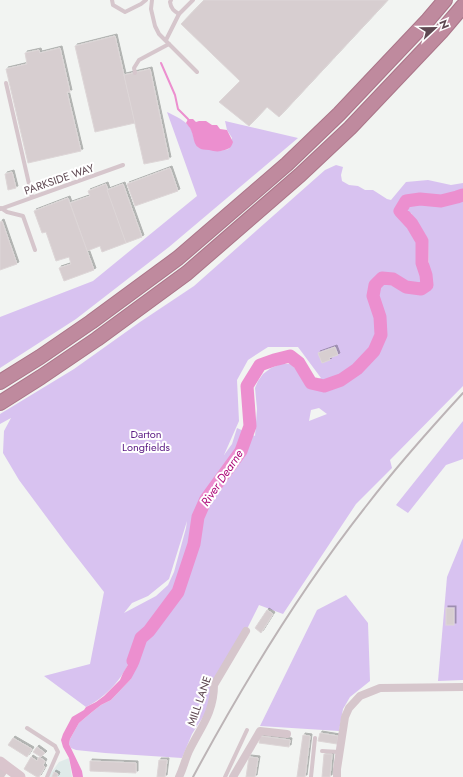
<svg xmlns="http://www.w3.org/2000/svg" width="463" height="777" font-family="Jost,sans-serif">
	<defs>
		<filter id="shadow"><feDropShadow dx="2" dy="-2" stdDeviation="0" flood-color="#0004"/></filter>
	</defs>
	<rect width="100%" height="100%" fill="#f2f4f2"/>
	<!-- commercial -->
	<polygon fill="#dfeae9" points="69,758 72,777 48,777 59,762"/>
	<!-- green -->
	<g fill="#d8c2f0" fill-rule="evenodd">
		<path d="M167 112C175 116 187 121 191 129 194 135 193 140 198 147L218 151 229 149 232 138 227 130 225 121 298 138 169 247 76 319 0 368V317L93 281 197 196Z"/>
		<path d="M336 165 343 167 341 175 342 181 349 185 358 186 365 190H373L387 199 391 200 406 182 428 180 451 185 463 183V386L390 460 392 468 356 504 283 614 259 605 246 631 214 685 208 709 192 734 182 758 105 753 76 750 71 748 69 744 70 739 79 723 92 712 101 705 111 700 131 679 137 644C128 671 112 694 86 707L44 676 90 664 104 592 65 542 19 480 3 453 4 431 11 418 0 424V414L74 369 140 322 194 286 325 170ZM411 213 428 239 429 274 424 279V272L417 255 418 246 411 227 398 215ZM268 347H298L321 378 304 383 298 371 291 364H281L271 368 263 374 258 381 255 388 257 409 255 436 237 428 232 444 224 455 239 421 237 380 248 360ZM319 408 327 414 309 421 311 410ZM187 521 186 528 174 572 168 585 156 596 124 613 132 603 148 596 169 579Z"/>
		<polygon points="463,421 463,459 446,465 408,513 396,505"/>
		<polygon points="463,538 463,680 438,681 447,577"/>
		<polygon points="346,595 368,623 370,681 350,697 343,709 339,731 260,726 317,610"/>
	</g>
	<!-- water -->
	<g fill="#ec8fcf">
		<path d="M188 119H193L196 122 199 121H206L212 125H217L220 129 227 130 233 142C231 149 228 149 221 151 217 152 213 151 209 150 191 150 196 139 190 128 190 128 186 123 186 123Z"/>
		<polygon points="137,644 143,644 138,666 131,679 111,700 101,705 92,712 79,723 70,739 69,744 82,771 83,777 73,777 69,758 63,747 61,740 63,734 72,717 84,710 86,707 96,702 104,696 120,680 123,673 134,655"/>
	</g>
	<g fill="none" stroke-linecap="round" stroke-linejoin="round">
		<!-- stream -->
		<polyline stroke="#ec8fcf" stroke-width="2" points="161,63 175,95 178,109 188,119"/>
		<!-- river -->
		<polyline stroke="#ec8fcf" stroke-width="13" points="133,661 141,638 149,631 178,592 194,544 198,517 206,499 241,451 250,426 247,386 260,365 274,360 290,356 299,363 311,383 324,386 341,380 357,369 374,351 381,335 380,317 373,296 375,285 382,278 393,279 406,287 421,289 427,285 426,275 422,263 422,241 412,224 400,211 406,201 420,199 441,201 457,197 463,195"/>
	</g>
	<!-- building -->
	<g fill="#d7ced0" stroke="#ddd6d7" filter="url(#shadow)">
		<polygon points="204,0 388,0 279,117 267,107 249,126 219,102 240,81 181,24"/>
		<polygon points="115,36 135,123 95,132 75,46"/>
		<polygon points="60,48 70,92 67,92 81,151 28,163 6,69 27,64 25,53 39,50 40,53"/>
		<polygon points="150,69 169,159 144,164 124,75"/>
		<polygon points="170,168 178,191 135,206 127,184"/>
		<polygon points="12,172 16,188 8,190 5,174"/>
		<polygon points="106,184 126,243 102,252 100,246 87,251 70,203 90,196 88,191"/>
		<polygon points="123,184 142,237 126,243 107,190"/>
		<polygon points="68,198 94,270 64,281 59,268 71,264 69,257 56,261 46,232 42,233 34,211"/>
		<polygon points="2,221 17,264 0,270 0,222"/>
		<polygon points="335,347 338,355 329,358 330,360 322,363 318,353"/>
		<rect x="446" y="608" width="8" height="17"/>
		<polygon points="267,610 273,614 261,633 255,628"/>
		<polygon points="320,733 338,736 337,744 318,741"/>
		<polygon points="303,735 310,736 305,777 297,777"/>
		<polygon points="260,736 290,740 289,747 259,743"/>
		<polygon points="13,738 32,749 27,757 8,745"/>
		<polygon points="37,747 45,753 41,757 33,752"/>
		<polygon points="324,754 332,754 330,777 322,777"/>
		<polygon points="31,757 37,761 39,757 45,761 43,765 45,767 39,777 37,777 24,769"/>
		<polygon points="249,757 258,758 255,777 246,777"/>
		<polygon points="159,760 167,760 165,777 157,777"/>
		<polygon points="90,761 136,763 136,773 90,771"/>
		<polygon points="54,772 58,774 57,777 52,777"/>
	</g>
	<g fill="none" stroke-linecap="round" stroke-linejoin="round">
		<!-- motorway casing -->
		<g stroke="#ab7589" stroke-width="16">
			<g id="motorway">
				<polyline points="0,382 40,357 91,322 178,258 287,164 339,114 428,20 445,0"/>
				<polyline points="0,403 41,377 97,339 187,273 300,175 350,128 441,32 463,6"/>
			</g>
		</g>
		<!-- service -->
		<g stroke="#d6c6cc" stroke-width="4">
			<polyline points="112,0 113,5 125,12 141,4 146,0"/>
			<polyline points="152,0 151,9 155,26 159,34 197,72"/>
			<path d="M171 0 170 2C171 9 174 11 179 14"/>
			<polyline points="166,40 179,14 193,0"/>
			<polyline points="135,73 134,68 139,60 169,44"/>
			<polyline points="6,83 32,197"/>
			<polyline points="1,208 7,212 23,216 35,250"/>
			<polyline points="0,209 123,165"/>
			<polyline points="27,728 55,746 58,752 47,777"/>
			<polyline points="322,751 339,752"/>
			<polyline points="225,777 247,730"/>
			<polyline points="311,777 315,738"/>
		</g>
		<!-- minor -->
		<g stroke="#d6c6cc" stroke-width="8">
			<polyline points="0,776 6,767"/>
			<path d="M179 777C183 769 185 760 189 751 200 728 214 713 214 685L246 631"/>
			<polyline points="233,777 260,731 287,734"/>
			<polyline points="337,777 337,769 345,717 349,708 360,696 380,688 463,687"/>
		</g>
		<!-- secondary -->
		<polyline stroke="#dac5cd" stroke-width="11" points="0,762 20,777"/>
		<!-- motorway -->
		<use href="#motorway" stroke="#bf8a9e" stroke-width="14"/>
		<!-- rail -->
		<path stroke="#bcb4b6" stroke-width="2" d="M193 777C244 682 300 590 367 505 397 466 430 429 463 393"/>
	</g>
	<g text-anchor="middle" stroke-width="4" stroke-linejoin="round" paint-order="stroke">
		<!-- street labels -->
		<g font-size="11" fill="#5f4952" stroke="#fff">
			<text transform="translate(59 179) rotate(-19)" y="4">PARKSIDE WAY</text>
			<text transform="translate(199 701) rotate(-71)" y="4">MILL LANE</text>
		</g>
		<!-- park labels -->
		<g font-size="11" fill="#591882" stroke="#fff">
			<text x="146" y="438">Darton<tspan x="146" dy="13">Longfields</tspan></text>
		</g>
		<!-- water labels -->
		<g font-size="12" font-style="italic" fill="#ae0d7b" stroke="#fff">
			<text transform="translate(222 478) rotate(-56)" y="4">River Dearne</text>
		</g>
	</g>
	<!-- north arrow -->
	<g transform="translate(435 28) rotate(68)" stroke="#ffffff" stroke-width="3" paint-order="stroke">
	<path d="M0-3L7 15L0 10L-7 15Z" fill="#5f4952"/>
	<text y="-6" font-size="11" font-weight="bold" text-anchor="middle" fill="#5f4952">N</text>
	</g>
</svg>
